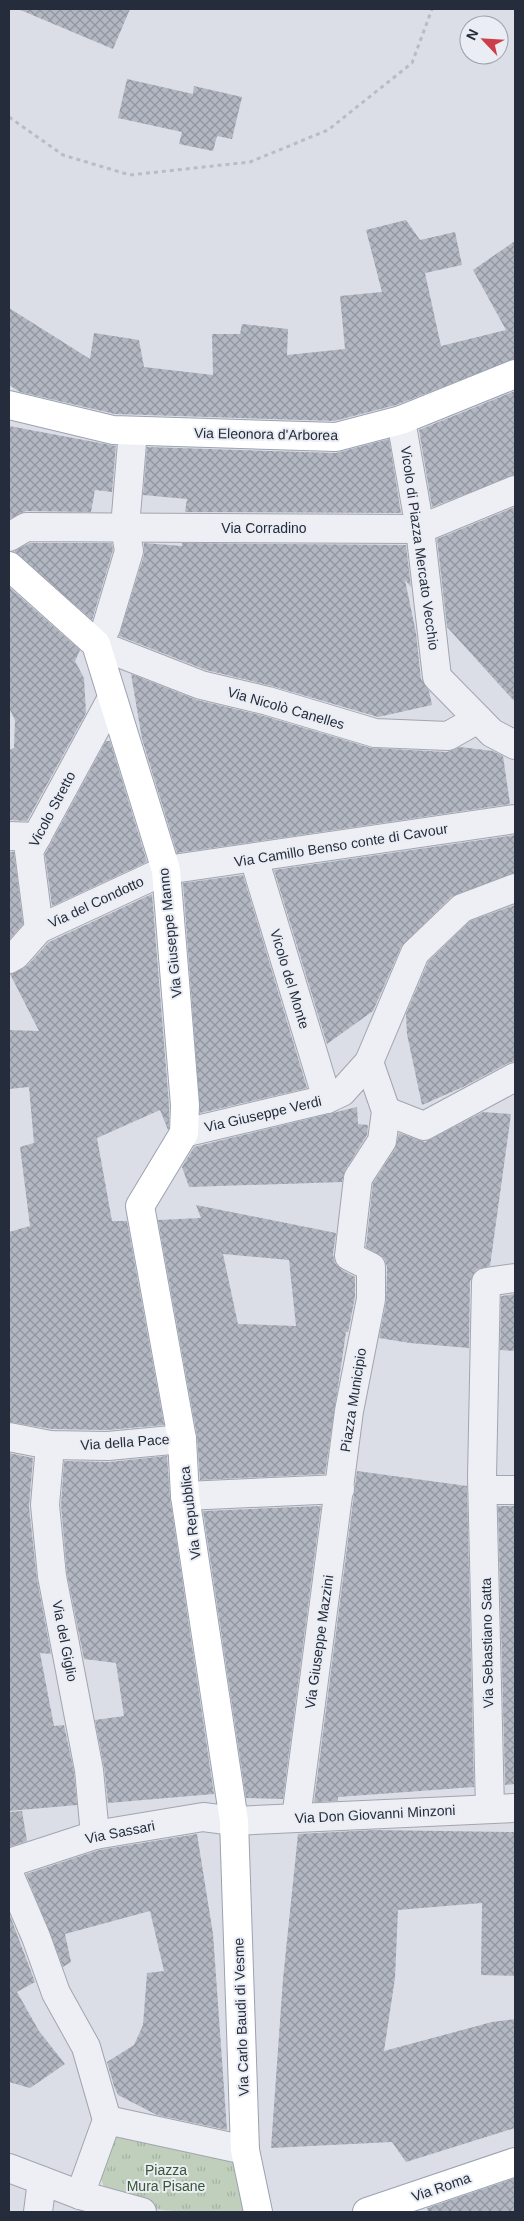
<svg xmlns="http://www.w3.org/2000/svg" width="524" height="2221" font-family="Helvetica,sans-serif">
	<defs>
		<pattern id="grass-tufts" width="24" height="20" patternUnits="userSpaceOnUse" patternTransform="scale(1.25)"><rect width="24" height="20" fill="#c0cfbc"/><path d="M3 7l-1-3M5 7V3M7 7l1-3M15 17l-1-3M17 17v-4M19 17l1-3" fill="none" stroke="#a5b2a2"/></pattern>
		<pattern id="building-cross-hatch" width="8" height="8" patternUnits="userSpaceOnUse" patternTransform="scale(1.25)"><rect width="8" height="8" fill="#b3b7c2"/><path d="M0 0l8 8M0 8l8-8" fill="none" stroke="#91959f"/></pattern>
	</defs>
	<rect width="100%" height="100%" fill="#dbdee6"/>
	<!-- grass -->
	<path fill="url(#grass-tufts)" d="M113 2133 241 2160 246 2210 243 2212C194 2212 153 2215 107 2195L99 2174Z"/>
	<!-- building -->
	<g fill="url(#building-cross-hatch)" fill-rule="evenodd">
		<polygon points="18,9 130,9 113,49"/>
		<polygon points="127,79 193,94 194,86 242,97 232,139 217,136 213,151 179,144 182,132 118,118"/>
		<polygon points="406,220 420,240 455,232 462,265 425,273 441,346 506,330 473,270 515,241 515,359 396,405 334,421 115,414 20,392 9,385 9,308 90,359 94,333 139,340 144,367 213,375 212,334 240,334 242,324 288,329 287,355 345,349 340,296 382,292 366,230"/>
		<polygon points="515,391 515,475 432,507 419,430"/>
		<polygon points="9,426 116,446 112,492 95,490 91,512 26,511 9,519"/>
		<polygon points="389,439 401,513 185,512 187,499 143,495 147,447 336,453"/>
		<polygon points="515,507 515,702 447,627 437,539"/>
		<polygon points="30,543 112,543 113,550 92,620 14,551"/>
		<polygon points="144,543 182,546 182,543 406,545 411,587 405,580 416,633 421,679 429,691 432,705 378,717 272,686 206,670 119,636 144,555"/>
		<polygon points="9,587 80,650 75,661 84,678 86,713 27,821 9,820 9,750 14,748 15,720 9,708"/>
		<polygon points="131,674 197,700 264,716 371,748 447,752 460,747 493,751 503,756 510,804 177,853 142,739"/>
		<polygon points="106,741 110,741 147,862 52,906 45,854"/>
		<polygon points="515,835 515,873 451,897 401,947 373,1011 327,1044 274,870"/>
		<polygon points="9,852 14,852 23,924 9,940"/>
		<polygon points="243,875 307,1088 200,1113 183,883"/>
		<polygon points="152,894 169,1105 169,1128 168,1130 160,1110 97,1138 112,1221 127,1221 164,1425 107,1430 52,1429 9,1422 9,1232 30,1226 20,1147 34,1143 29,1087 9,1089 9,1030 39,1031 10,974 27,966 49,942"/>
		<polygon points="515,905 515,1061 508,1063 463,1087 422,1105 407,1034 406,1014 428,962 470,921"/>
		<polygon points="357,1107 358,1124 368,1125 367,1135 345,1170 342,1182 189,1187 182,1167 194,1147"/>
		<polygon points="483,1112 511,1114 490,1266 477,1269 470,1281 469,1348 410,1343 379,1338 386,1302 387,1267 384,1258 366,1247 373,1183 395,1149 399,1133 425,1142"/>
		<path d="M196 1205 336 1233 333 1254 335 1263 342 1270 355 1277V1297L348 1332H346L325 1474 200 1480 197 1436 158 1220 201 1218ZM223 1254 289 1260 296 1326 238 1324Z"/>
		<polygon points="515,1294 515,1351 500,1350 501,1296"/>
		<polygon points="9,1453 33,1458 29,1507 37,1579 51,1654 40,1653 54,1726 64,1725 74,1772 77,1805 9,1811"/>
		<polygon points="167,1456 170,1498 214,1794 108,1803 104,1767 95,1720 124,1716 116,1663 84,1659 67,1574 61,1505 64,1461 109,1462"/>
		<polygon points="357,1471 467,1486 474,1787 338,1797 338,1801 314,1802"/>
		<polygon points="321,1506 283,1799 246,1798 203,1511"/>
		<polygon points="498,1506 515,1506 515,1784 505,1785"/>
		<polygon points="22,1811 27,1841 9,1847 9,1812"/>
		<polygon points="374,1830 515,1832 515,1976 481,1975 482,1903 398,1910 395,1978 384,2051 492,2022 515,2019 515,2128 406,2162 392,2142 271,2148 283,1979 298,1834"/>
		<polygon points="197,1834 213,1934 227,2130 157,2115 118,2095 114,2086 107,2062 134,2045 143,2025 147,1973 164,1971 150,1911 65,1934 71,1962 63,1967 26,1874 99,1850"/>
		<polygon points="9,1913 35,1982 17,1992 39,2031 65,2064 30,2088 9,2082"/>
		<polygon points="515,2178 515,2212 428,2212 427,2208"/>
	</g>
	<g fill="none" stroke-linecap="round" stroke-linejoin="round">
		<!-- minor casing -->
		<g stroke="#a1a5af" stroke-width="30">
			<g id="minor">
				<polyline points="401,420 420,529 437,677 492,733 515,745"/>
				<polyline points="133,431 125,527 129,551 106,628 96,644 201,685 268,701 375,733 448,736 478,719"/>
				<polyline points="9,537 26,527 420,529 515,490"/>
				<polyline points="9,836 37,837"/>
				<polyline points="254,858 327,1099"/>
				<polyline points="39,929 29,851 112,698"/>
				<polyline points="9,959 16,955 39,929 166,870 515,819"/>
				<polyline points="386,1111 424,1126 515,1077"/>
				<polyline points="184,1133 327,1099 342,1092 369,1062 415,953 462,908 515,888"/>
				<polyline points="9,1437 50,1445 108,1446 182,1439"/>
				<polyline points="50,1445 45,1505 52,1576 89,1770 95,1835"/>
				<polyline points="484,1490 515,1490"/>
				<polyline points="185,1496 340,1489"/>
				<polyline points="490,1809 482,1477 486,1282 515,1278"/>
				<polyline points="296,1818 349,1411 371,1299 371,1267 349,1256 358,1178 382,1141 386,1111 369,1062"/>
				<polyline points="9,1863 95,1835 203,1817 234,1821 515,1808"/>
				<polyline points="9,1874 36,1937 56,1993 86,2047 107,2120"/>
				<polyline points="107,2120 245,2150"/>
				<polyline points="9,2168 80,2195 142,2212"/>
				<polyline points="80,2195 107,2120"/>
				<polyline points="38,2212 42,2181"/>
			</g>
		</g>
		<!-- major casing -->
		<g stroke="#9ba2b1" stroke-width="30">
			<g id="major">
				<polyline points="9,405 113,430 336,437 401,420 515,374"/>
				<polyline points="9,566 96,644 166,870 185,1105 184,1133 140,1206 182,1439 185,1496 234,1821 245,2150 258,2212"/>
				<polyline points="367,2212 515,2162"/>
			</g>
		</g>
		<!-- path -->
		<polyline stroke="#babcc4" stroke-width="3" stroke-dasharray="4 4" stroke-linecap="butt" points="9,117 63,155 130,175 250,162 328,130 412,63 432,9"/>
		<!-- minor -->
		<use href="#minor" stroke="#eeeff4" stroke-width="28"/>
		<!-- major -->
		<use href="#major" stroke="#fff" stroke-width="28"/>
	</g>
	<g text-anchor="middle" stroke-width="4" stroke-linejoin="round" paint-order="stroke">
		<!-- street labels -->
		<g font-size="14" fill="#252c3b" stroke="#eaedf4">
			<text transform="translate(266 434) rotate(1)" y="5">Via Eleonora d'Arborea</text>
			<text x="264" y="533">Via Corradino</text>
			<text transform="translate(420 548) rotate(82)" y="5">Vicolo di Piazza Mercato Vecchio</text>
			<text transform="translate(286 708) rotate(16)" y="5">Via Nicolò Canelles</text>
			<text transform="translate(52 809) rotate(-62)" y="5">Vicolo Stretto</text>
			<text transform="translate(341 845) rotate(-9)" y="5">Via Camillo Benso conte di Cavour</text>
			<text transform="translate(96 902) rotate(-25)" y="5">Via del Condotto</text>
			<text transform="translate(170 933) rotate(-96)" y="5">Via Giuseppe Manno</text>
			<text transform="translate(290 979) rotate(73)" y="5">Vicolo del Monte</text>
			<text transform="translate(263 1114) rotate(-13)" y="5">Via Giuseppe Verdi</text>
			<text transform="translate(353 1400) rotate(-81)" y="5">Piazza Municipio</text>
			<text transform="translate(125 1442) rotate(-4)" y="5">Via della Pace</text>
			<text transform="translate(190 1513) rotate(-97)" y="5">Via Repubblica</text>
			<text transform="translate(65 1641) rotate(79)" y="5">Via del Giglio</text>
			<text transform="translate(319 1642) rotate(-82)" y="5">Via Giuseppe Mazzini</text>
			<text transform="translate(487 1643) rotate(-91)" y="5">Via Sebastiano Satta</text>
			<text transform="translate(375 1814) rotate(-3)" y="5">Via Don Giovanni Minzoni</text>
			<text transform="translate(120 1832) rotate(-11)" y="5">Via Sassari</text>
			<text transform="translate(241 2017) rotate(-92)" y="5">Via Carlo Baudi di Vesme</text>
			<text transform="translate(441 2187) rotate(-19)" y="5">Via Roma</text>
		</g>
		<!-- park labels -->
		<g font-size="14" fill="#375733" stroke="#eaedf4">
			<text x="166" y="2175">Piazza<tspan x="166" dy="16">Mura Pisane</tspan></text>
		</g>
	</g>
	<!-- border -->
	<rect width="524" height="2221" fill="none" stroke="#252c3b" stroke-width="20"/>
	<!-- north arrow -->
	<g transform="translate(484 40) rotate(295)"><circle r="24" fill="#eaedf4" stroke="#9ba0aa"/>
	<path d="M0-4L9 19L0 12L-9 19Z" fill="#cc3f48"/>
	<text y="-8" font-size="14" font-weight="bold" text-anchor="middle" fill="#252c3b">N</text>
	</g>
</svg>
